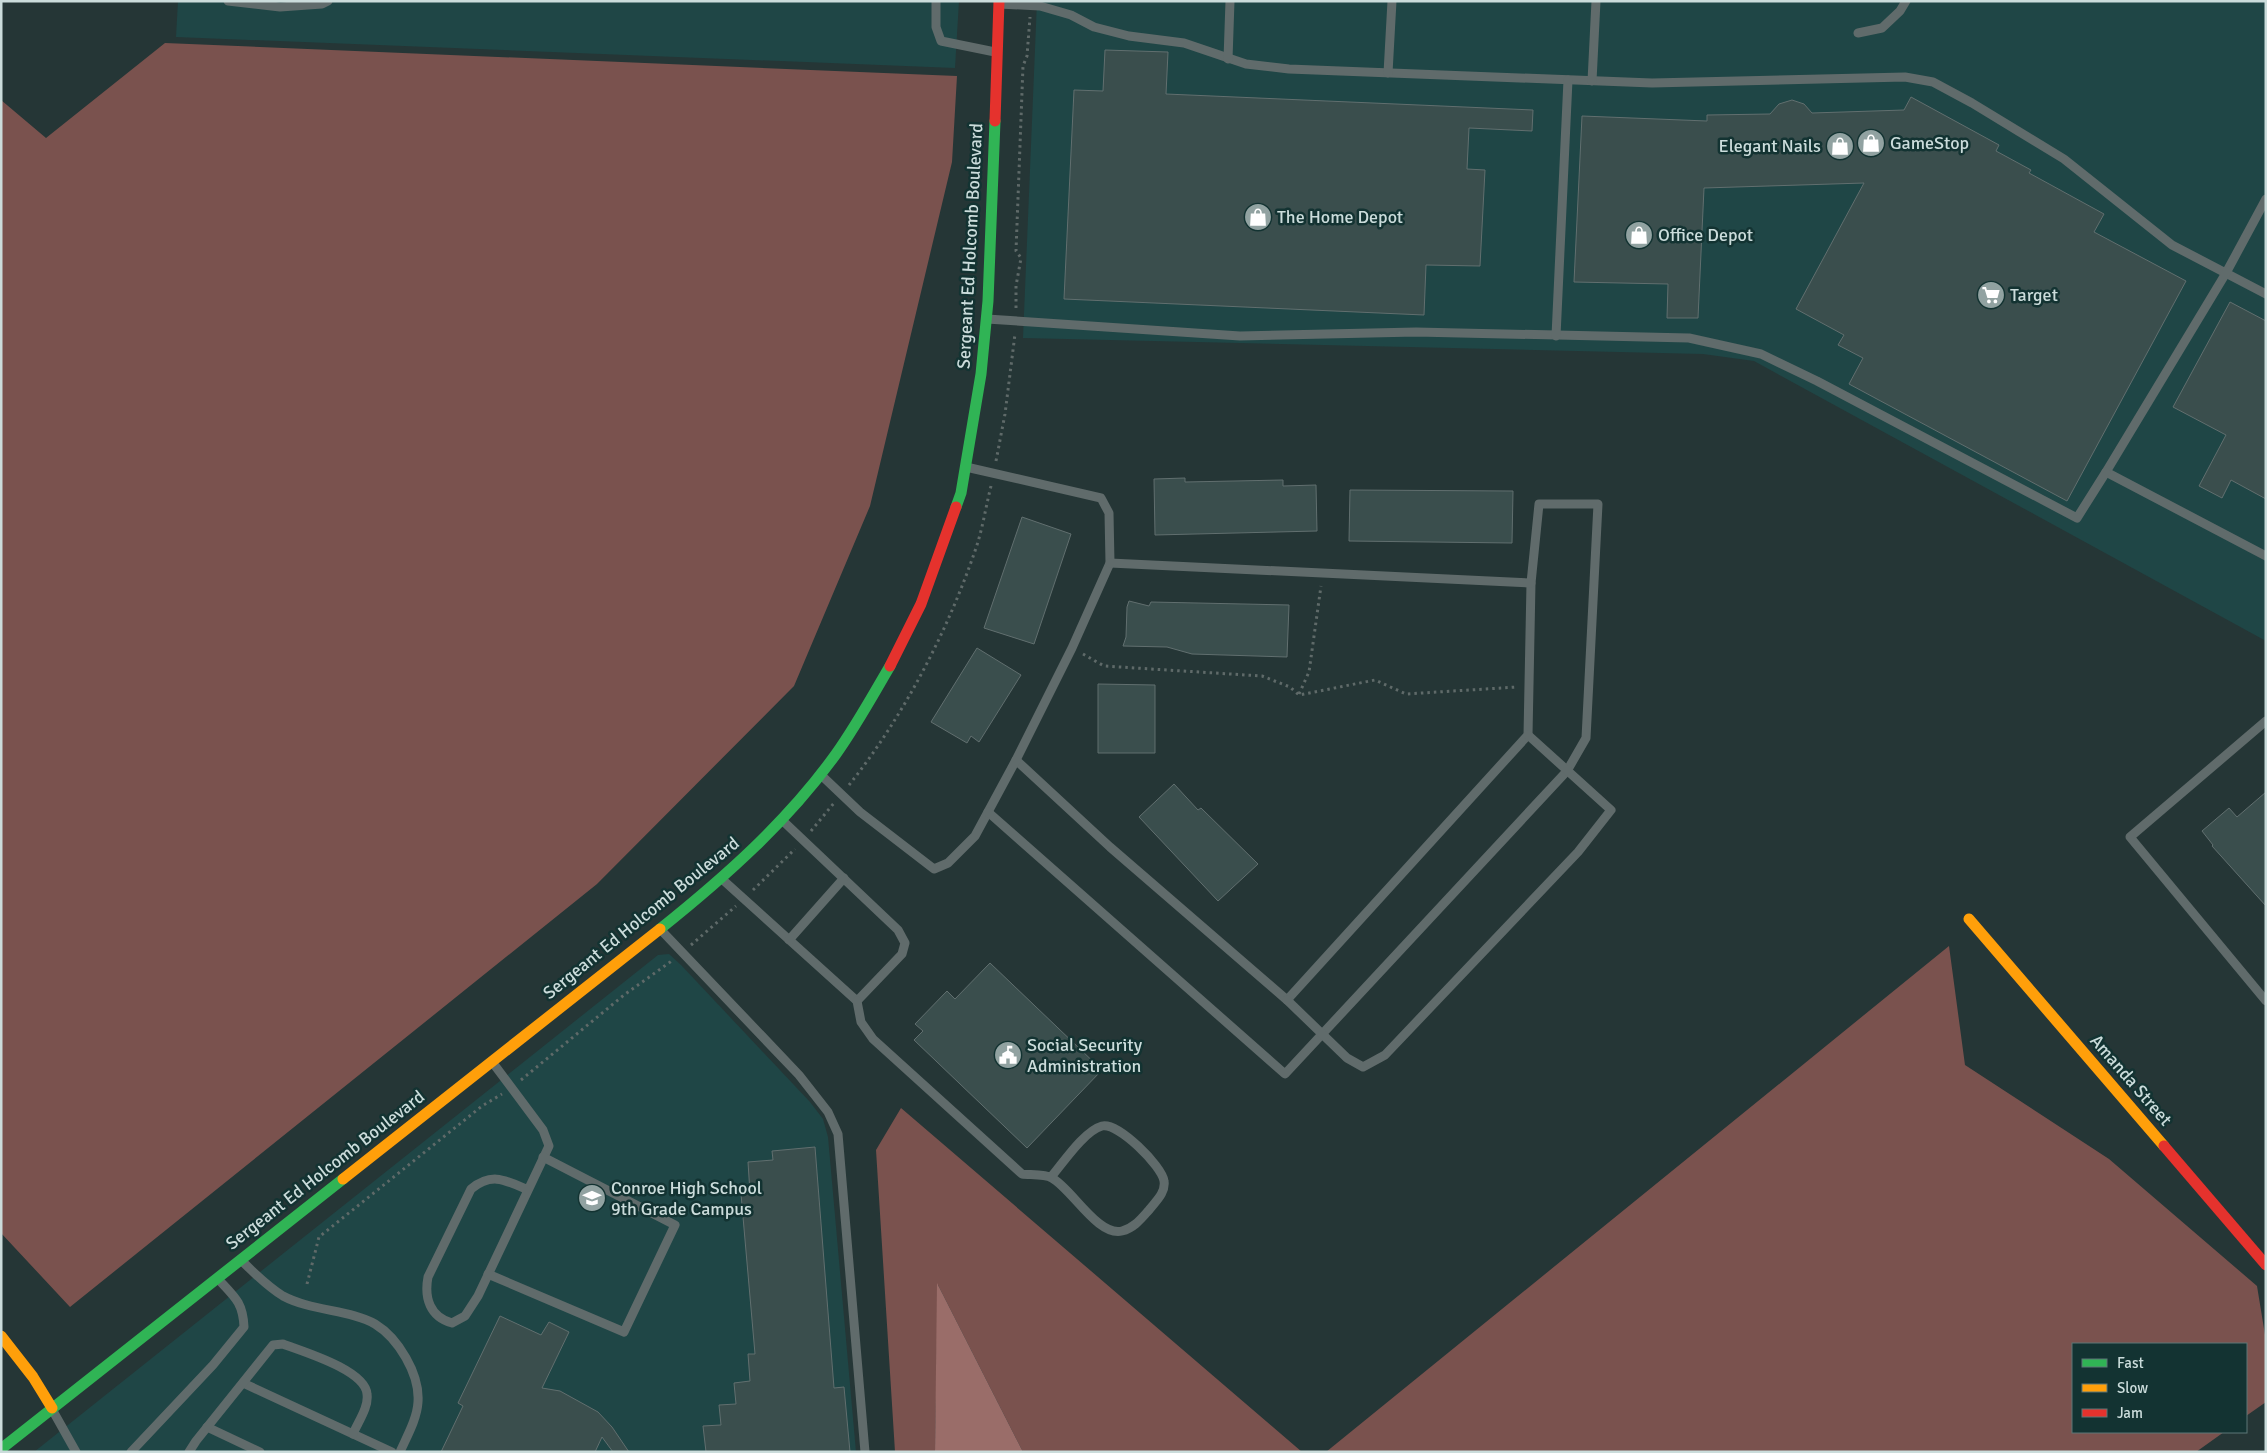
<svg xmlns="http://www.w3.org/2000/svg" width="2267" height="1453" font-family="Signika,sans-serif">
	<rect width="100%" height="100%" fill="#253636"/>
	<!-- built -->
	<g fill="#1f4646">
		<polygon points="178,1 959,1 955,68 176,37"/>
		<polygon points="1037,1 2266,1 2266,641 1754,361 1703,354 1023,338"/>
		<polygon points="669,954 681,965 810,1102 823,1119 828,1137 856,1452 34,1452 658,955"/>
	</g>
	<!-- forest -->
	<g fill="#7a524e">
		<polygon points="165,43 957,76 952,162 870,506 794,686 597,884 70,1307 1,1233 1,100 46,138"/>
		<polygon points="1949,946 1965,1065 2109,1159 2257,1286 2266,1341 2266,1402 2246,1416 2246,1344 2073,1344 2073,1432 2224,1432 2196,1452 1326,1452"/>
		<polygon points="901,1108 1302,1452 1023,1452 938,1285 935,1452 895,1452 876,1150"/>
	</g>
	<!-- water -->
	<polygon fill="#9a6d69" points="937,1283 1023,1452 935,1452"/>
	<!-- building -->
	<g fill="#3a4e4d" stroke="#616f6f">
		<polygon points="1105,50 1168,52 1166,94 1533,110 1532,131 1469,128 1467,169 1485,170 1480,266 1426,265 1424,315 1064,299 1074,90 1103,91"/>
		<polygon points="1911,97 1999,145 1996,151 2031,170 2029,173 2104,214 2094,232 2186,281 2067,501 1849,384 1863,358 1838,345 1844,335 1796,309 1864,183 1704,188 1698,318 1667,318 1668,284 1574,282 1582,116 1707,121 1707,115 1770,114 1779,104 1792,100 1804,104 1812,113 1904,110"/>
		<polygon points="2230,302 2266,321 2266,499 2231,480 2222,498 2199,486 2226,435 2173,407"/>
		<polygon points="1185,478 1185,482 1283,480 1283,486 1316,485 1317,531 1155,535 1154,479"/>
		<polygon points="1350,490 1513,491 1512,543 1349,541"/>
		<polygon points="1022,517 1071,534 1034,644 984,628"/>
		<polygon points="1129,601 1149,606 1151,602 1289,605 1287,657 1192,654 1167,647 1123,646 1126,637 1127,607"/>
		<polygon points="977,648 1021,675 979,742 971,736 967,743 931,722"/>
		<polygon points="1098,684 1155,685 1155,753 1098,753"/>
		<polygon points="1174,784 1198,810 1201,808 1258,864 1218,901 1139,817"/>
		<polygon points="2266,792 2266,906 2212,846 2213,845 2202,831 2229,808 2237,817"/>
		<polygon points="990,963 1102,1070 1027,1148 914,1040 923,1031 915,1024 947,991 955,999"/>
		<polygon points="815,1147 834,1388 844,1387 850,1452 706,1452 703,1426 721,1425 719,1405 736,1404 734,1383 750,1381 748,1354 755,1354 741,1194 750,1193 748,1162 773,1160 772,1151"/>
		<polygon points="500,1316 541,1335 549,1322 569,1332 542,1388 560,1391 598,1412 612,1427 629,1452 613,1452 602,1437 595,1452 441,1452 463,1406 458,1403"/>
	</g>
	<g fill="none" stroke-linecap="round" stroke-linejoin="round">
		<!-- path -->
		<g stroke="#5f6a69" stroke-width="3" stroke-dasharray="2.5 4" stroke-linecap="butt">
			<polyline points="1016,308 1016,286 1021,258 1016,251 1023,66 1027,56 1030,17"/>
			<polyline points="996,461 1005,414 1015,334"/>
			<polyline points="1083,654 1104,666 1262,676 1290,687 1299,695 1375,680 1406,694 1517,687"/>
			<polyline points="1299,694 1309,672 1321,586"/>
			<path d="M849 785C904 716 949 629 977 545 983 526 986 506 991 486"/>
			<polyline points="811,831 834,803"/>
			<polyline points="753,890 795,849"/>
			<polyline points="691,945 736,906"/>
			<polyline points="521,1080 624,995 673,960"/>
			<polyline points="307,1284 319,1237 482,1106 502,1094"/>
		</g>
		<!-- lane -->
		<g stroke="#606b6b" stroke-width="9">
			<polyline points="228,1 280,7 322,4 328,1"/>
			<polyline points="936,1 936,27 941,41 995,52"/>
			<polyline points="999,4 1040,6 1071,15 1094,27 1129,36 1184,43 1246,64 1289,69 1652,83 1905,77 1933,82 1972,103 2064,159 2172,245 2266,294"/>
			<polyline points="1858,33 1882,28 1900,11 1906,1"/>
			<polyline points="1228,59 1230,1"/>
			<polyline points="1388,73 1392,1"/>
			<polyline points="1592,81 1596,1"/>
			<polyline points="2266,199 2226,273 2106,472 2266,556"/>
			<polyline points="987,319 1240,336 1416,332 1689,338 1761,354 1817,381 2077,518 2106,472"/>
			<polyline points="1556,336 1568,80"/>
			<polyline points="2266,721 2130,837 2266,1001"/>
			<polyline points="1016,760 1110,847 1287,1000 1528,735 1531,583"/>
			<polyline points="820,774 860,812 934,869 948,863 975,836 1016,760 1072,648 1110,563 1109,513 1101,498 966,467"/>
			<polyline points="988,812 1285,1074 1567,771 1586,738 1598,504 1539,504 1531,583 1110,563"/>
			<polyline points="723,880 857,1001 902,954 905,943 898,930 783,821"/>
			<polyline points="660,929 799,1075 828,1112 838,1134 865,1452"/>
			<polyline points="789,940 844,878"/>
			<polyline points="1287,1000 1347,1058 1363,1067 1385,1055 1578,852 1611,810 1528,735"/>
			<path d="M857 1001 861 1022 873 1039 1022 1174C1030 1175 1045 1174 1052 1178 1072 1189 1098 1237 1122 1231 1134 1228 1141 1219 1149 1210 1155 1202 1166 1193 1164 1181 1162 1166 1118 1122 1102 1126 1084 1131 1063 1163 1051 1177"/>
			<path d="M493 1063 543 1130 549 1146 478 1296 465 1316 452 1323C430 1317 424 1298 428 1277L471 1189C492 1172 505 1180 528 1190"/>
			<path d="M243 1262C255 1274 268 1287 283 1296 311 1311 351 1310 375 1324 398 1338 420 1374 418 1402 417 1419 407 1436 400 1452"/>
			<polyline points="488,1274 624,1332 675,1225 543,1157"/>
			<polyline points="243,1383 392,1452"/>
			<polyline points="53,1411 76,1452"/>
			<polyline points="207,1427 260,1452"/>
			<path d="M131 1452 213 1365 244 1327C243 1303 235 1297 219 1280"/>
			<path d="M189 1452 196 1441 273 1345 283 1344C304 1352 365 1370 367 1394 369 1407 358 1422 353 1434"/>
		</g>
		<!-- fast -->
		<g stroke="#30b455" stroke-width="11">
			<polyline points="956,507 961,493 981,374 988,301 995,121"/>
			<path d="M660 929C725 877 788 821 836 754 856 726 873 695 890 666"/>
			<polyline points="1,1449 343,1179"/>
		</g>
		<!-- slow -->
		<g stroke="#ff9f0a" stroke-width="11">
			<polyline points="1969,919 2164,1146"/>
			<polyline points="343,1179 660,929"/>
			<polyline points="1,1336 33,1377 52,1408"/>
		</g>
		<!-- jam -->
		<g stroke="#e5322d" stroke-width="11">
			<polyline points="995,121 999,1"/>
			<polyline points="890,666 921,604 956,507"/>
			<polyline points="2164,1146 2266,1265"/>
		</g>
	</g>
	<!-- icons -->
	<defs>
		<g id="shop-disc" transform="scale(1.4375)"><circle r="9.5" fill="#91a2a1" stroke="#133332"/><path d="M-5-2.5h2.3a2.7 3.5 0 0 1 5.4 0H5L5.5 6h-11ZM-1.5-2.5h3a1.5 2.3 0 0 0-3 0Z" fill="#fff"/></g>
		<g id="supermarket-disc" transform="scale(1.4375)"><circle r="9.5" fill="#91a2a1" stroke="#133332"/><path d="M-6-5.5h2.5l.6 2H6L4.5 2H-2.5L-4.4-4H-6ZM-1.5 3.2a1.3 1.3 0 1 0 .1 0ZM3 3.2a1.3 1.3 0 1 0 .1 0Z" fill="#fff"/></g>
		<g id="civic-disc" transform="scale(1.4375)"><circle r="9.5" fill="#91a2a1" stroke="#133332"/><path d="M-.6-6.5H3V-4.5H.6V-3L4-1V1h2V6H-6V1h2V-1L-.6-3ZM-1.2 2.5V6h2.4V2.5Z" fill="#fff"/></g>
		<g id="school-disc" transform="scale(1.4375)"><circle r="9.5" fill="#91a2a1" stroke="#133332"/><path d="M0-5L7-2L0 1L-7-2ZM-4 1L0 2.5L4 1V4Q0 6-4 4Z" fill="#fff"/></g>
	</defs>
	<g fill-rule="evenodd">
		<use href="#shop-disc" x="1871" y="143"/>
		<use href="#shop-disc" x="1840" y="146"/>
		<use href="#shop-disc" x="1258" y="217"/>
		<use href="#shop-disc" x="1639" y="235"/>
		<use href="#supermarket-disc" x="1991" y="295"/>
		<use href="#civic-disc" x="1008" y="1055"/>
		<use href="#school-disc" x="592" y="1198"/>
	</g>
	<g text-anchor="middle" stroke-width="5" stroke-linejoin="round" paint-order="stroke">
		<!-- poi labels -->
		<g font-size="18" fill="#cbdcdb" stroke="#133332" text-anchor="start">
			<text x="1890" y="149">GameStop</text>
			<text x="1821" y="152" text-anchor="end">Elegant Nails</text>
			<text x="1277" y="223">The Home Depot</text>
			<text x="1658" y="241">Office Depot</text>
			<text x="2010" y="301">Target</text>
			<text x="1027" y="1051">Social Security<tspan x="1027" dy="21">Administration</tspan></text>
			<text x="611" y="1194">Conroe High School<tspan x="611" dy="21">9th Grade Campus</tspan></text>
		</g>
		<!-- street labels -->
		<g font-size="18" fill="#cbdcdb" stroke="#133332">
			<text transform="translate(970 246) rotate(-87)" y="6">Sergeant Ed Holcomb Boulevard</text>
			<text transform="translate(641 918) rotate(-39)" y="6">Sergeant Ed Holcomb Boulevard</text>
			<text transform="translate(2131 1080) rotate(49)" y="6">Amanda Street</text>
			<text transform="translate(325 1170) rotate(-38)" y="6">Sergeant Ed Holcomb Boulevard</text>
		</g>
	</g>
	<!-- border -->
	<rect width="2267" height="1453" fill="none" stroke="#cbdcdb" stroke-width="5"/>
	<!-- legend -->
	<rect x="2072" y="1343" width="175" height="90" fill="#133332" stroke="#5d7776"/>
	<rect x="2082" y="1359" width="25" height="8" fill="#30b455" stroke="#5d7776"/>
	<text x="2117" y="1368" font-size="15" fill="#cbdcdb">Fast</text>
	<rect x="2082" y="1384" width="25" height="8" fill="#ff9f0a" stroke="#5d7776"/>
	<text x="2117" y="1393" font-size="15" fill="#cbdcdb">Slow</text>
	<rect x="2082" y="1409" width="25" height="8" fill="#e5322d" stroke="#5d7776"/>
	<text x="2117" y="1418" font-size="15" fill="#cbdcdb">Jam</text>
</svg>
